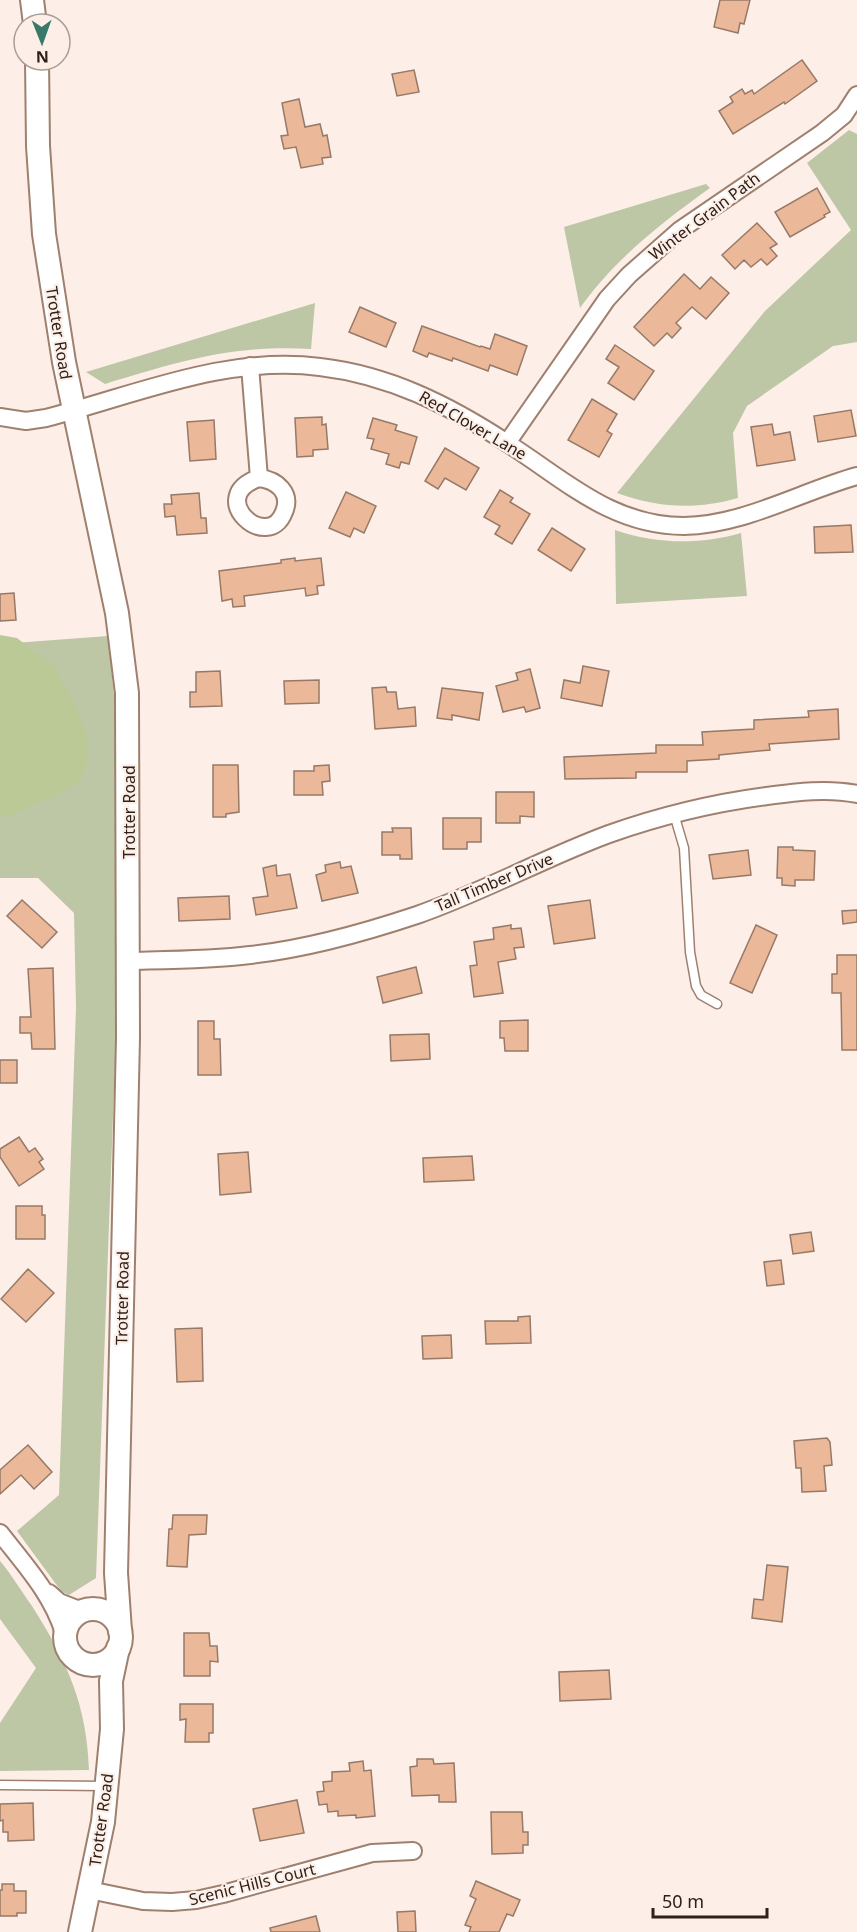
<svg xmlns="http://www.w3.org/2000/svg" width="857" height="1932" font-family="'Noto Sans',sans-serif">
	<rect width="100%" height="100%" fill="#fdefe8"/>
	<!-- green -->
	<g fill="#bdc7a5">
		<path d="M849 130 857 134V342L833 346 747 406 733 433 738 498C696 510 658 508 617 493L765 311 851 230 807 163Z"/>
		<path d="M706 184 710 188C661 223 615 259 580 308L564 227Z"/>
		<path d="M315 303 311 349C235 344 177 362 105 384L86 372Z"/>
		<path d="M615 530C656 544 699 545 741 533L747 596 616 604Z"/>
		<polygon points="108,636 116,715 117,1008 96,1578 69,1595 61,1591 17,1531 59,1495 76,1008 74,913 38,878 0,878 0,644"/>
		<path d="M0 1561C12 1575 21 1591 32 1606 67 1661 87 1705 89 1770L0 1771V1723L36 1668 0 1619Z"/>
	</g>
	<!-- forest -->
	<polygon fill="#bac995" points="0,635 17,638 54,667 78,710 86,733 88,756 81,779 61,793 13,814 0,817"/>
	<!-- building -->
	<g fill="#ebb999" stroke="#977967" stroke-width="1.5">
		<polygon points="720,0 750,0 744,24 740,23 738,33 714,27"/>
		<polygon points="802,60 817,81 785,104 784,102 733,134 719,111 733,102 730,97 742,89 745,94 752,90 754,94"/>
		<polygon points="414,70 419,92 397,96 392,74"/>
		<polygon points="299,99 305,127 320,124 323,136 327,135 331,157 322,158 323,164 301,168 296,147 284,149 281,136 288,135 282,103"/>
		<polygon points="817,188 830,212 824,215 825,217 790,237 775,212"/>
		<polygon points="757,223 777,244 770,248 777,256 767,265 761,259 751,267 744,260 735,269 722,255"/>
		<polygon points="684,274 700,289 711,277 729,293 706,319 692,307 676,323 681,328 672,338 667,333 654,346 634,327"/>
		<polygon points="360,307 396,323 386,347 349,332"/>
		<polygon points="422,326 480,347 481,346 490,349 495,334 527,346 517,375 490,365 488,371 453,358 452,361 429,353 427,357 413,351"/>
		<polygon points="615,345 654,371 634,400 608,383 619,367 606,359"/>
		<polygon points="592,399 617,414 607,431 612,434 599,457 568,440"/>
		<polygon points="851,410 856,436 818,442 814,416"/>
		<polygon points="322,417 322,425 326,424 328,449 313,450 313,456 297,457 295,418"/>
		<polygon points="373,418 397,425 395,430 417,437 409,464 401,462 399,468 386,464 389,454 371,449 374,439 367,438"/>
		<polygon points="214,420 216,459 190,461 187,422"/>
		<polygon points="772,424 774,435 790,432 795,460 757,466 751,427"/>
		<polygon points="445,448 479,468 466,490 445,478 438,489 425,481"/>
		<polygon points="500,490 513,498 510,502 530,514 512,544 495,534 500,526 484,517"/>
		<polygon points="346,492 376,506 364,533 354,528 350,537 329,528"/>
		<polygon points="199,493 201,518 206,518 207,533 177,535 175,516 165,517 164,504 172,504 171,495"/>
		<polygon points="851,525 853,552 815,553 814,527"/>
		<polygon points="552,528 585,549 571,571 538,550"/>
		<polygon points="295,558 295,561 321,558 324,585 317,586 318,594 306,596 305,588 244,596 245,606 233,607 232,599 222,601 219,571 281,563 281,560"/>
		<polygon points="14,593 16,620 0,621 0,594"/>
		<polygon points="583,666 609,671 602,706 561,698 564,680 580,683"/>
		<polygon points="530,669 540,708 526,712 524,707 503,712 496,686 518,680 516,673"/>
		<polygon points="220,671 222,706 190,707 190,692 196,692 196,672"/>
		<polygon points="319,680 319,703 285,704 284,681"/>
		<polygon points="386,687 387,692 396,692 398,709 415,707 416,726 375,729 372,688"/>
		<polygon points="442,688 483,693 479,720 452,715 452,720 437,718"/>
		<polygon points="838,709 839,739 769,744 770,750 719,755 719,759 687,761 687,772 636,772 636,778 565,779 564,757 656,753 656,745 703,745 702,732 754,729 754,720 809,717 808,711"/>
		<polygon points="213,765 238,765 239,812 226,814 226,817 213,817"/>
		<polygon points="329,765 330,781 322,782 323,795 294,795 294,771 314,771 314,766"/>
		<polygon points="496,792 534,792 534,817 520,816 520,823 496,823"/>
		<polygon points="443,818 481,818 481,842 467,842 467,849 443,849"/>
		<polygon points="392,828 411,828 412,859 400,859 400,855 382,855 382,832 393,832"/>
		<polygon points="778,847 793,847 793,850 815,851 814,880 795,880 795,886 782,885 782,878 777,878"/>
		<polygon points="748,850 751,875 713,879 709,855"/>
		<polygon points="340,862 341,868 351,866 358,893 322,901 316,875 326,872 325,865"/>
		<polygon points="276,865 277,876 290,874 297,908 256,915 253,898 268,896 263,868"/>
		<polygon points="229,896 230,919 179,921 178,898"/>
		<polygon points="22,900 57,932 42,948 7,916"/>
		<polygon points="590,900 595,938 554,944 548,906"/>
		<polygon points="857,910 857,922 843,924 842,911"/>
		<polygon points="511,925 511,929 521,928 524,947 514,948 516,959 498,962 503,993 474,997 470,966 477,965 474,942 494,939 493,928"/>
		<polygon points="756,925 777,935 752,993 730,983"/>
		<polygon points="837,955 857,955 857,1050 842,1050 841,993 832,993 832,974 837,974"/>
		<polygon points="416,967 422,993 383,1003 377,977"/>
		<polygon points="53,968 55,1049 32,1049 31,1033 20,1033 20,1017 31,1017 28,969"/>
		<polygon points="528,1020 528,1051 505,1051 504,1038 500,1038 500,1021"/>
		<polygon points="198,1021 214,1021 214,1039 220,1039 221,1075 198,1075"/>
		<polygon points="429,1034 430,1059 391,1061 390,1035"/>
		<rect x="0" y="1060" width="17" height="23"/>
		<polygon points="19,1137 29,1152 35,1148 43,1159 39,1162 44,1169 19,1186 0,1157 0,1149"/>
		<polygon points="248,1152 251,1192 220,1195 218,1154"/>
		<polygon points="472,1156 474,1180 424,1182 423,1158"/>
		<polygon points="16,1206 42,1206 42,1215 45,1215 45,1239 16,1239"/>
		<polygon points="811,1232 814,1251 793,1254 790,1235"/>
		<polygon points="781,1260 784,1284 767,1286 764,1262"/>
		<polygon points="28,1269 54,1293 26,1322 1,1299"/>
		<polygon points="530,1316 531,1343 486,1344 485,1321 518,1321 518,1317"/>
		<polygon points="202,1328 203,1381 177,1382 175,1329"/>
		<polygon points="451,1335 452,1358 423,1359 422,1336"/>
		<polygon points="827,1438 830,1442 832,1465 824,1466 826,1491 802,1492 801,1468 796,1468 794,1441"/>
		<polygon points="28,1445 52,1472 34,1489 21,1475 0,1494 0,1470"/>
		<polygon points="173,1515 207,1515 206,1534 189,1535 187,1567 167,1566 169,1529 172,1529"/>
		<polygon points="767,1565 788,1567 782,1622 752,1618 754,1599 763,1600"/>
		<polygon points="184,1633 209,1633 210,1646 217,1646 218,1662 210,1661 210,1676 184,1676"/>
		<polygon points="609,1670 611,1699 560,1701 559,1672"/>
		<polygon points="180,1704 213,1704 213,1733 209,1733 209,1742 185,1742 186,1719 180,1720"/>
		<polygon points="417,1759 433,1759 434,1764 454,1763 456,1802 439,1802 439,1795 412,1796 410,1767 417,1766"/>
		<polygon points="363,1761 364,1771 371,1770 375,1816 356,1818 356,1815 338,1816 338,1811 328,1812 327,1804 319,1805 317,1792 324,1791 323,1782 332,1781 332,1772 350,1771 349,1763"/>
		<polygon points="297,1800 304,1833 260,1841 253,1809"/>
		<polygon points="33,1803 34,1840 8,1841 8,1832 3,1832 3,1820 0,1821 0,1804"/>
		<polygon points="491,1812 522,1812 523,1832 528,1832 528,1845 523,1845 523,1853 492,1854"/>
		<polygon points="476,1881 520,1900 513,1916 507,1914 499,1932 469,1932 471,1927 465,1925 476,1899 470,1896"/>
		<polygon points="2,1884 14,1884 14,1891 26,1891 26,1913 17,1913 17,1916 0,1916 0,1890 2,1890"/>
		<polygon points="415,1911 416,1932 398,1932 397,1912"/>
		<polygon points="316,1916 320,1932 271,1932 270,1928"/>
	</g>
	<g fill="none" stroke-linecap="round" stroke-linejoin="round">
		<!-- lane casing -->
		<g stroke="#9f806e" stroke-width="11">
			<g id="lane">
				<polyline points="674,814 684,848 690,952 696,986 701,995 717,1004"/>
				<polyline points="0,1785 106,1786"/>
			</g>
		</g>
		<!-- street casing -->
		<g stroke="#9f806e" stroke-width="20">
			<g id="street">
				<path d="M250 366 259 478C277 480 292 493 284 512 268 554 204 497 259 478"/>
				<path d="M0 417 26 421 46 418C136 395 225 355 320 367 389 375 449 405 507 443 564 479 611 526 684 526 744 525 800 492 857 476"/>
				<polyline points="507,443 607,299 629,275 680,230 822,133 844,115 857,95"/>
				<path d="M128 961C169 960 210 960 250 955 307 949 363 933 417 915 483 892 544 858 609 834 660 816 713 803 767 796 797 792 827 788 857 794"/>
				<path d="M0 1533C25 1565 52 1594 64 1633"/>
				<polyline points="49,1593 59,1602 82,1611"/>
				<polyline points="89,1890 143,1901 172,1902 196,1900 223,1894 372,1853 413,1851"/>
			</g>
		</g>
		<!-- secondary casing -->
		<g stroke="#9f806e" stroke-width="26">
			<g id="secondary">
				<polyline points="32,0 35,24"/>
				<polyline points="37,60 38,146 44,234 64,362 117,613 127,693 128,1038 116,1573 120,1631"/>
				<circle cx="93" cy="1637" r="28"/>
				<polyline points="80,1932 103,1822 112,1729 111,1681 118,1648"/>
			</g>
		</g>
		<!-- lane -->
		<use href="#lane" stroke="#fff" stroke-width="8"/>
		<!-- street -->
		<use href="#street" stroke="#fff" stroke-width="16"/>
		<!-- secondary -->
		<use href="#secondary" stroke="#fff" stroke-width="22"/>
	</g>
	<g text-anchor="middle" stroke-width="4.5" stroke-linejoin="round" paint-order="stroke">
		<!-- street labels -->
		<g font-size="16" fill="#2d211a" stroke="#fdefe8">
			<text transform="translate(704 216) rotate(-37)" y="6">Winter Grain Path</text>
			<text transform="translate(59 333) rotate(81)" y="6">Trotter Road</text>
			<text transform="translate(473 425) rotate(30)" y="6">Red Clover Lane</text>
			<text transform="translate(129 812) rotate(-90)" y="6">Trotter Road</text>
			<text transform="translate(494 882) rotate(-23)" y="6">Tall Timber Drive</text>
			<text transform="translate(122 1298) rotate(-89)" y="6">Trotter Road</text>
			<text transform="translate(101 1820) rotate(-82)" y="6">Trotter Road</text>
			<text transform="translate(252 1884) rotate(-14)" y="6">Scenic Hills Court</text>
		</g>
	</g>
	<!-- north arrow -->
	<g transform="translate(42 42) rotate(179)"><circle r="28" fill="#fdefe8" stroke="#aa9d96" stroke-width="1.5"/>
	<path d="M0-4.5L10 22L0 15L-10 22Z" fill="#387969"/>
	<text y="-9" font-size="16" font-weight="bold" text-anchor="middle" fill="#2d211a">N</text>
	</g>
	<!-- scale -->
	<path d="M653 1908v9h114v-9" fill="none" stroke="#2d211a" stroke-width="3"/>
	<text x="662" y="1908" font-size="18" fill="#2d211a" stroke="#fdefe8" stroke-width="4.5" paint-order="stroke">50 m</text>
</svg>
